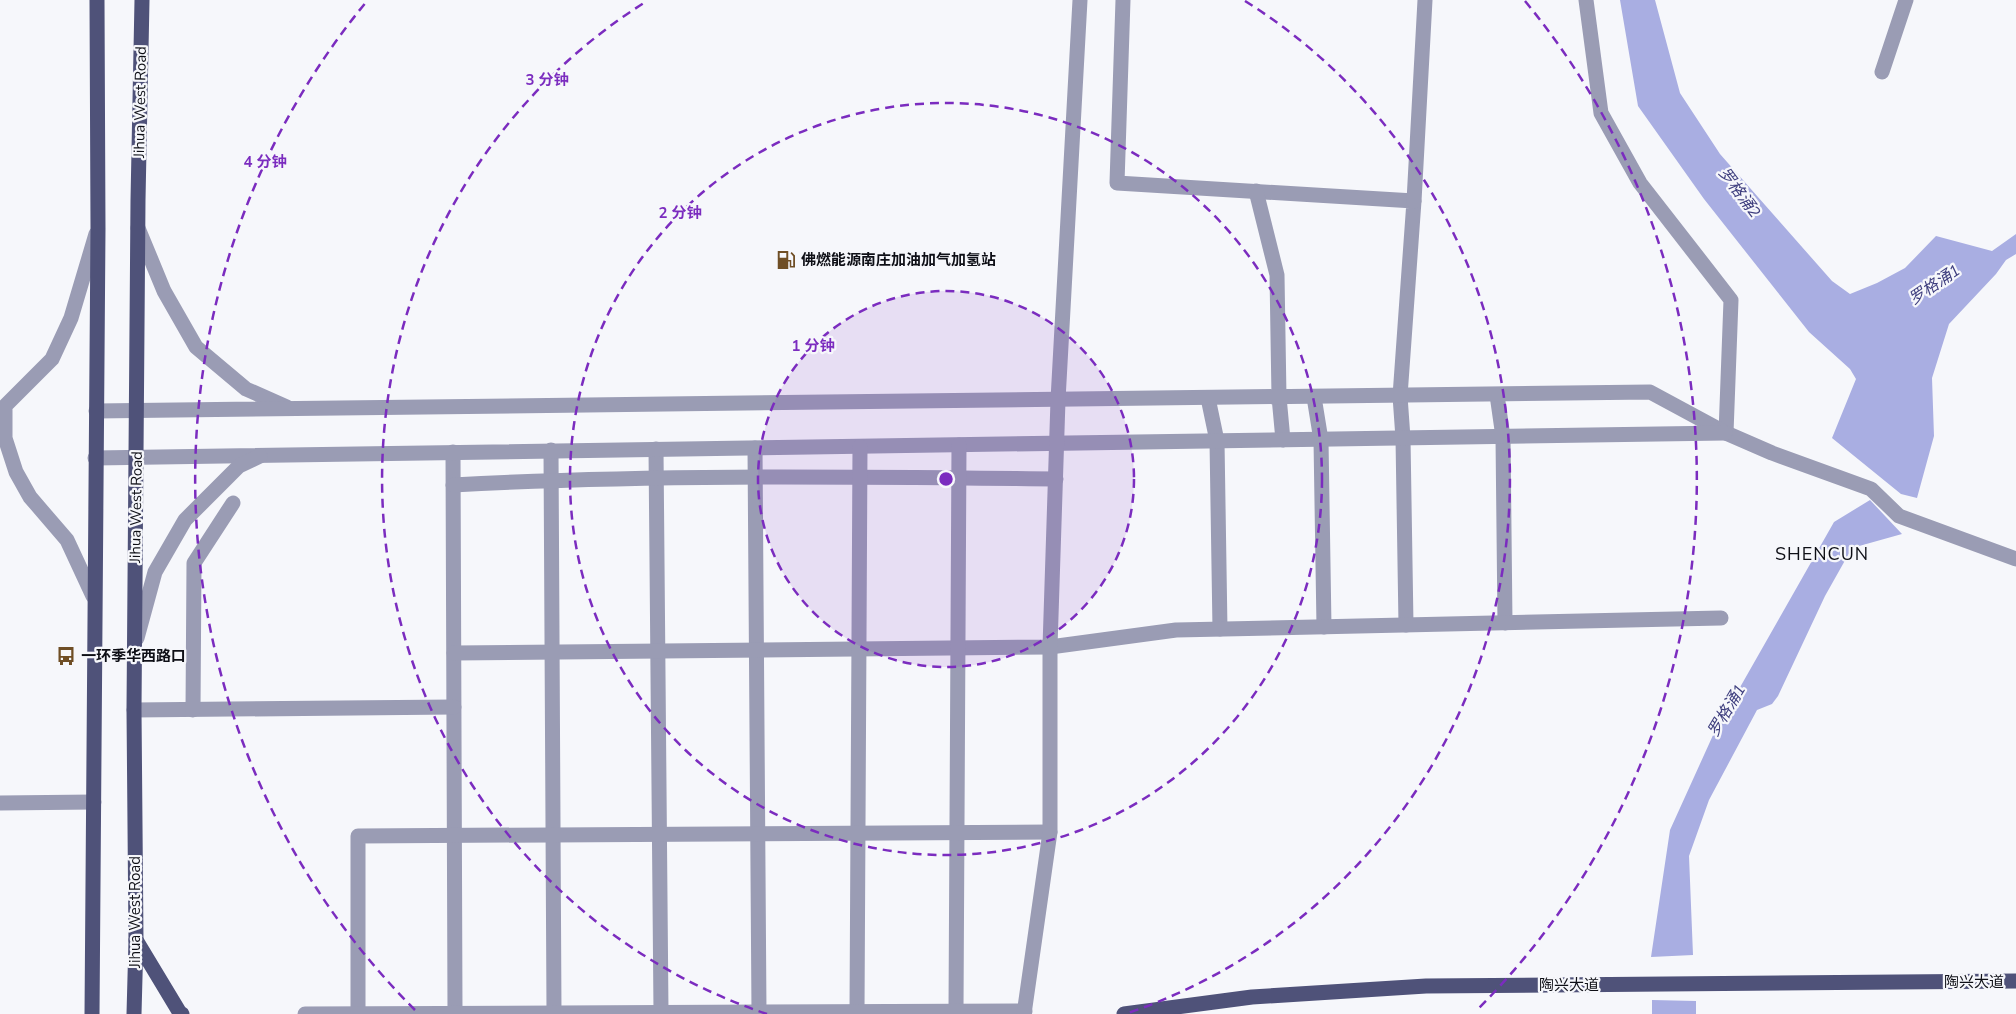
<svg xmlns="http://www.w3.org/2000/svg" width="2016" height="1014" font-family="'Nunito Sans','Noto Sans SC',sans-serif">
	<rect width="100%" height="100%" fill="#f6f7fb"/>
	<!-- water -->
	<g fill="#a9aee2">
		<polygon points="1620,0 1655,0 1680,93 1720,154 1832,281 1850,294 1877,283 1905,268 1936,236 1992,251 2016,234 2016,254 2006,260 1996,274 1949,324 1932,378 1934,436 1917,498 1901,494 1832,438 1856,379 1850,369 1809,332 1704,199 1638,106"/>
		<polygon points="1870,500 1902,534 1852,548 1825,596 1778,696 1772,704 1757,710 1709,800 1689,856 1693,955 1651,957 1670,830 1714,733 1834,522"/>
		<polygon points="1652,1000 1696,1001 1696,1014 1652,1014"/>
	</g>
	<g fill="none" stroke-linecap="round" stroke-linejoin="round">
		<!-- minor -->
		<g stroke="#9a9cb4" stroke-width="15">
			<polyline points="1123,0 1117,183 1414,201 1400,396 1403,438 1406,625"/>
			<polyline points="1586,0 1601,113 1640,183 1731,300 1726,433"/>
			<polyline points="1882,72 1906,0"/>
			<polyline points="1256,191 1277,275 1279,397 1283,440"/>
			<polyline points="1414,201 1425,0"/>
			<polyline points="138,228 164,291 196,347 246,389 287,407"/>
			<polyline points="1497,395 1503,437 1505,623"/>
			<polyline points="1314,397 1321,440 1324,627"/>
			<polyline points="1208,398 1217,441 1220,629"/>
			<polyline points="96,411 1650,392 1726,433 1772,453 1871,489 1899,516 2016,559"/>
			<polyline points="755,448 759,1012"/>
			<polyline points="656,449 661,1012"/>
			<polyline points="551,450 554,1012"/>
			<polyline points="453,452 455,1012"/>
			<polyline points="95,458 1725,433"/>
			<path d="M453 485C654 474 855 477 1056 479"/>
			<polyline points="93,596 67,540 30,497 16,472 5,438 5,406 52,359 71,318 96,234"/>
			<polyline points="137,638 155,572 185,520 239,466 260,456"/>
			<polyline points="454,653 1050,647 1176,630 1721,618"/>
			<polyline points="134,710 454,707"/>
			<polyline points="193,710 194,563 233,503"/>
			<polyline points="0,803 94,802"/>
			<polyline points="956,1011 959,445"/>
			<polyline points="857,1012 860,447"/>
			<polyline points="358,1013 358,836 1050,832"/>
			<polyline points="305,1014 1025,1011"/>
			<polyline points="1024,1014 1050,832 1050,647 1058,400 1080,0"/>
		</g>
		<!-- major -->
		<g stroke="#4f5279" stroke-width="15">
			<polyline points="136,940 180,1013 182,1014"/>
			<polyline points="92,1014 98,228 97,0"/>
			<polyline points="134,1014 136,940 134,710 138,200 142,0"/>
			<polyline points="1124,1014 1252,997 1426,986 2016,981"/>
		</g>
	</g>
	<!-- distance rings -->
	<circle cx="946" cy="479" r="188" fill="#7b2cbf" fill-opacity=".12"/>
	<g fill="none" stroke="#7b2cbf" stroke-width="2.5" stroke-dasharray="9 6">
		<circle cx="946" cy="479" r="188"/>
		<circle cx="946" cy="479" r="376"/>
		<path d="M767 1014A564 564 0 0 1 647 1M1245 1A564 564 0 0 1 1125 1014"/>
		<path d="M415 1010A751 751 0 0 1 367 1M1525 1A751 751 0 0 1 1477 1010"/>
	</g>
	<!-- icons -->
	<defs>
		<g id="fuel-bare" transform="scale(1.5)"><path d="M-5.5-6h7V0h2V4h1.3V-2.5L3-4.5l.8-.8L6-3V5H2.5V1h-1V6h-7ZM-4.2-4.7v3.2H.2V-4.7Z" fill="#6f4e25" stroke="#f6f7fb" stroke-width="2.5" paint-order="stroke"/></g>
		<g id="bus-bare" transform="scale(1.5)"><path d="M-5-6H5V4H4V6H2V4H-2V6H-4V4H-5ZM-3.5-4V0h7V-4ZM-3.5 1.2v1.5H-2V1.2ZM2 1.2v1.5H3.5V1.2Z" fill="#6f4e25" stroke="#f6f7fb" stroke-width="2.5" paint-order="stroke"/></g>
	</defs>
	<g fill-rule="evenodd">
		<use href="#fuel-bare" x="786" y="260"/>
		<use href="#bus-bare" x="66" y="656"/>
	</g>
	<g text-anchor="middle" stroke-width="4.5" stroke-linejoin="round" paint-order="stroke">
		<!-- street labels -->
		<g font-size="15" fill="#0e0f16" stroke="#f6f7fb">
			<text transform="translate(140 102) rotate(-89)" y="5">Jihua West Road</text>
			<text transform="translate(136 507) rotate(-89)" y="5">Jihua West Road</text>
			<text transform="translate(135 912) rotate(-90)" y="5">Jihua West Road</text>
			<text x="1974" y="987">陶兴大道</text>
			<text x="1569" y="990">陶兴大道</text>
		</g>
		<!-- poi labels -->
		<g font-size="15" font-weight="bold" fill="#0e0f16" stroke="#f6f7fb" text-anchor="start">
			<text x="801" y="265">佛燃能源南庄加油加气加氢站</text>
			<text x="81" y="661">一环季华西路口</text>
		</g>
		<!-- water labels -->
		<g font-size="16" font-style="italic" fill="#3e3e7e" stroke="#f6f7fb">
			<text transform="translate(1740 192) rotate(53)" y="6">罗格涌2</text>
			<text transform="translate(1934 284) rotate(-34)" y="6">罗格涌1</text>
			<text transform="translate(1726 710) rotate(-59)" y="6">罗格涌1</text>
		</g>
		<!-- quarter labels -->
		<g font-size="18" letter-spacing="1" fill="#0e0f16" stroke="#f6f7fb">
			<text x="1822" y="560">SHENCUN</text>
		</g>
	</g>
	<circle cx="946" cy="479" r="8" fill="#7b2cbf" stroke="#f6f7fb" stroke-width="2.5"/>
	<g font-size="15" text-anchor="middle" font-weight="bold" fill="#7b2cbf" stroke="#f6f7fb" stroke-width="4.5" stroke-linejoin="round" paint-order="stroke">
		<text x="547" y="85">3 分钟</text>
		<text x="265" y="167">4 分钟</text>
		<text x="680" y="218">2 分钟</text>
		<text x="813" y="351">1 分钟</text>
	</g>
</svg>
